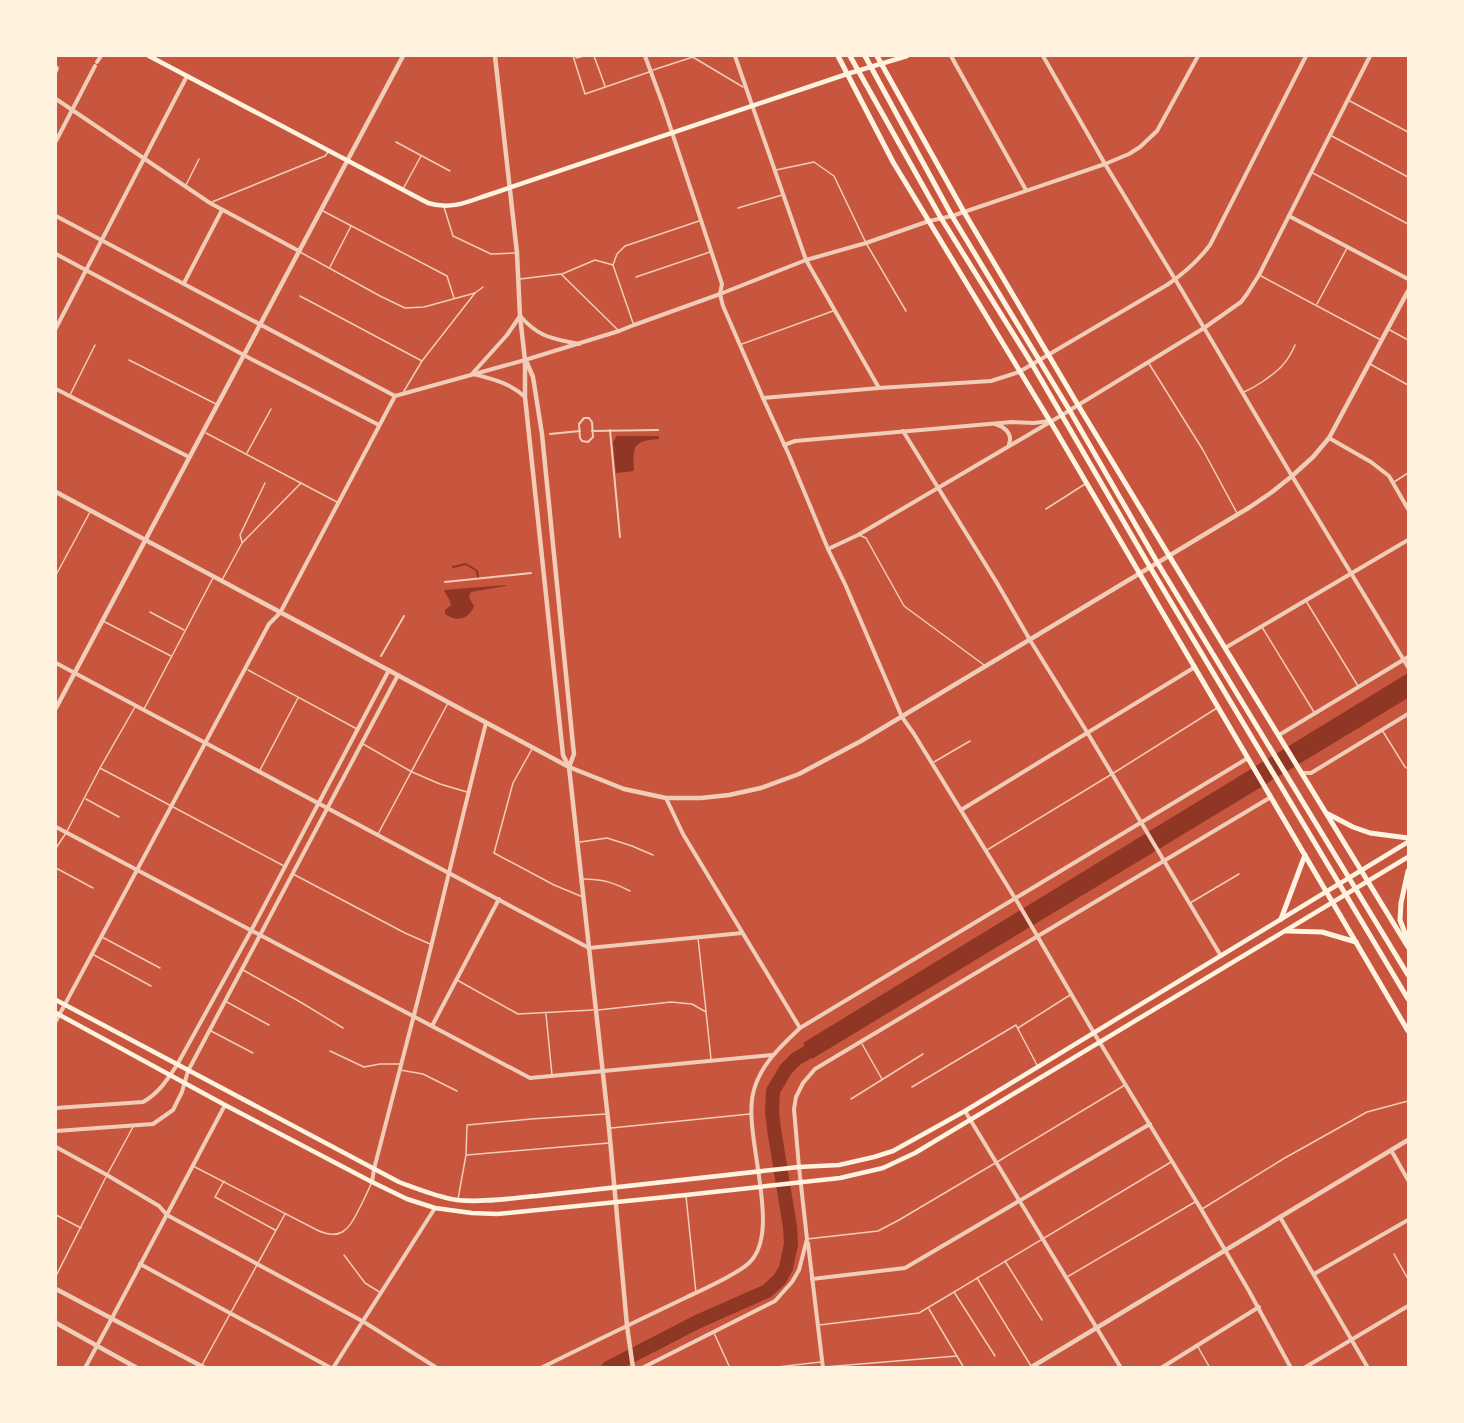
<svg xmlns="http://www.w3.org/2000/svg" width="1464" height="1423" font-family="'Varela Round',sans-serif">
	<rect width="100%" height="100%" fill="#c8553d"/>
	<!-- water -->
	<g fill="#8f3625">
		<path d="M617 436H659V439C632 441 633 446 634 471L616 473 613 442Z"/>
		<path d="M506 585V586L471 592 469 597 474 606C469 620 456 622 445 614V610L451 605C449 597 447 597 444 590Z"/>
		<polygon points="1408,673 1408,698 812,1059 803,1043"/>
	</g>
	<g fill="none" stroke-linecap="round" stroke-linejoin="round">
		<!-- stream -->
		<polyline stroke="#8f3625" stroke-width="2" points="453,567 466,564 477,571 478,578"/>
		<!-- river -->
		<polyline stroke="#8f3625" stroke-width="14" points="608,1368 697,1322 767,1291 780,1279 786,1268 791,1244 790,1227 774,1129 772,1112 773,1091 786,1069 796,1059 823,1043"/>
		<!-- service -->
		<g stroke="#f1ccb7" stroke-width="1.5">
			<polyline points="573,56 585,94 649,72"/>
			<polyline points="594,56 605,86"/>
			<polyline points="691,56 743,87"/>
			<polyline points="576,58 584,56"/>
			<polyline points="653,70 696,56"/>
			<polyline points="1348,100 1408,132"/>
			<polyline points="1330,135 1408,177"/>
			<polyline points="396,142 450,171"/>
			<polyline points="776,170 814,162 834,176 866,243 906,311"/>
			<polyline points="1311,172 1408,224"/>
			<polyline points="186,185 199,159"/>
			<polyline points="403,189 421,156"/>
			<polyline points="212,202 325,156 328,152"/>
			<polyline points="444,207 453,236 491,254 516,253"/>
			<polyline points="738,208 782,195"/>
			<polyline points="323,211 447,276 454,298"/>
			<polyline points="300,252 380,296 405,308 424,307 475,293"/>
			<polyline points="330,267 351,226"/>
			<polyline points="562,274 595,260 613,265"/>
			<polyline points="1261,276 1381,340"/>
			<polyline points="636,277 710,252"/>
			<polyline points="520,279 561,274 618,330"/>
			<polyline points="300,296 422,361"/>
			<polyline points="1317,304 1347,248"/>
			<polyline points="633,323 613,265 617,254 625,246 699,221"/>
			<polyline points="1388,329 1408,340"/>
			<polyline points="742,344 833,311"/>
			<polyline points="129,360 216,404"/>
			<polyline points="1148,362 1203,450 1237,513"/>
			<polyline points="1370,364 1408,385"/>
			<polyline points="404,391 422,361 475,293 483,287"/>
			<path d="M1244 392C1251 389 1256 386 1262 382 1278 371 1287 364 1295 345"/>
			<polyline points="70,395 95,345"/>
			<polyline points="206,433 337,502"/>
			<polyline points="247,453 271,409"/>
			<polyline points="1394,482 1408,473"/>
			<polyline points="1046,509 1085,484"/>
			<polyline points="859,535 866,538 904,606 984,665"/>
			<polyline points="242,542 240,535 265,483"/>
			<polyline points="56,575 90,512"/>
			<polyline points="222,580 242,543 301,483"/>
			<polyline points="1306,601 1358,686"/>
			<polyline points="150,612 184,630"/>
			<polyline points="103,621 171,656"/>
			<polyline points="1262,627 1314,712"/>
			<polyline points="248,670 357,729"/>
			<polyline points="144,709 213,578"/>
			<polyline points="1382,730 1405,767 1408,769"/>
			<polyline points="363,744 412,772 440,784 467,792"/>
			<polyline points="532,749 513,783 494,853 554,885 583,897"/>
			<polyline points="934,762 970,741"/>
			<polyline points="100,768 284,866"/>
			<polyline points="260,770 298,698"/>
			<polyline points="86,799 119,817"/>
			<polyline points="378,834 448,703"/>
			<polyline points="580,842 607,838 632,846 653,855"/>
			<polyline points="56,848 66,833 100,768 135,707"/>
			<polyline points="987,850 1112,774 1217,708"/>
			<polyline points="56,868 93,888"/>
			<polyline points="293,874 405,933 430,944"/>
			<path d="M582 879C603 879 612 882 630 891"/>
			<polyline points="1190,903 1239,874"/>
			<polyline points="102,937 160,968"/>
			<polyline points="698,938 706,1011"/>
			<polyline points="94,955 151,986"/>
			<polyline points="243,970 302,1003 343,1028"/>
			<polyline points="457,980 518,1014 593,1010"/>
			<polyline points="225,1001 269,1025"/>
			<polyline points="598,1010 671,1002 692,1004 706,1012 711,1059"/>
			<polyline points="546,1014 552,1075"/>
			<polyline points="1018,1028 1070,995"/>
			<polyline points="1018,1029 1037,1065"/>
			<polyline points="211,1031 253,1053"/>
			<polyline points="862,1044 882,1079"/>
			<polyline points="330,1051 364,1067 380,1064 400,1064"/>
			<polyline points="400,1070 423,1074 457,1091"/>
			<polyline points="912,1087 1016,1025 1018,1029"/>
			<polyline points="851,1099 923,1054"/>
			<polyline points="611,1128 750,1114"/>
			<polyline points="467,1155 609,1143"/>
			<path d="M193 1166 317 1230C340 1241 349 1230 358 1211 363 1202 367 1193 371 1184"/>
			<polyline points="108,1173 133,1127"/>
			<polyline points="224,1181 215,1197 275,1230"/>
			<polyline points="686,1196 696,1293"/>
			<polyline points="458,1199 466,1155 467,1125 531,1119 606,1114"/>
			<polyline points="1202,1209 1283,1159 1367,1112 1408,1101"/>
			<polyline points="56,1215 81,1228"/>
			<polyline points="807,1239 878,1231 899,1220 997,1162 1125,1085"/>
			<polyline points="1394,1254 1408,1279"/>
			<polyline points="344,1255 365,1283 381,1293"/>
			<polyline points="1005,1261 1042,1320"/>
			<polyline points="56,1276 106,1177"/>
			<polyline points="1067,1277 1195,1202"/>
			<polyline points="977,1278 1031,1366"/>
			<polyline points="954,1292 995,1356"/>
			<polyline points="929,1309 964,1368"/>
			<polyline points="819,1325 919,1313 1171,1162"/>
			<polyline points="714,1333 730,1368"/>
			<polyline points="1198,1347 1210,1368"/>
			<polyline points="202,1365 285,1214"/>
			<polyline points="824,1367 957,1356"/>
			<polyline points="768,1368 821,1362"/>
		</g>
		<!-- pedestrian -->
		<g stroke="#f1ccb7" stroke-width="2">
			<polygon points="584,418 589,418 592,422 593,437 588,442 582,441 580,438 579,424"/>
			<polyline points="610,430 620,537"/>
			<polyline points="592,431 658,430"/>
			<polyline points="550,434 580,431"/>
			<polyline points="445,582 531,573"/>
			<polyline points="381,656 404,616"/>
		</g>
		<!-- minor -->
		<g stroke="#f1ccb7" stroke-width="4">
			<polyline points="645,56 662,102 722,284 720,294 723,306 763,398 789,455 828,549 845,584 902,717 914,734 1018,903 1094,1033 1201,1209 1249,1291 1291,1368"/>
			<polyline points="735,56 806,260 879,388"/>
			<polyline points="951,56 1026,190"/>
			<polyline points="1043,56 1105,164 1175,279 1292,476 1408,667"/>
			<polyline points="97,62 101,56"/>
			<polyline points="56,71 57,68"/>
			<polyline points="56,99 210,203 299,251"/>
			<polyline points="56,141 95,66"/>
			<polyline points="56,216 395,396"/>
			<polyline points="1289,216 1408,279"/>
			<polyline points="56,254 253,360 379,425"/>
			<polyline points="184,283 222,210"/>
			<polyline points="56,328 187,76"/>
			<path d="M472 374 507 335 520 316C540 338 551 338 579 344"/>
			<path d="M473 374C493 379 510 383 525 397"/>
			<polyline points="56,389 189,457"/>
			<path d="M763 398 879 388 991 381 1019 372 1167 285C1183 274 1198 261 1210 245L1306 56"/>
			<path d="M995 424C1005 427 1013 434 1009 444"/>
			<polyline points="903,431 997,583 1030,640 1087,732 1221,956"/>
			<polyline points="1329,438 1371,462 1389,476 1408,509"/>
			<polyline points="784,445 795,441 1012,422 1034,423 1049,421"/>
			<polyline points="828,549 858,535 1062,415 1204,328 1241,302 1247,294 1259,275 1370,56"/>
			<polyline points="1225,648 1408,540"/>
			<polyline points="56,663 589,948 742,933"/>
			<polyline points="1279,735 1408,657"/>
			<polyline points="1301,773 1311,773 1408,714"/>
			<polyline points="666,798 683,834 800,1028"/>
			<polyline points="961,810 1195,667"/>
			<polyline points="56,827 530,1078 772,1055"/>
			<polyline points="56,1021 269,624 280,613 395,396 525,360 619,331 634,325 720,294 806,260 866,243 929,221 952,216 1105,164 1129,154 1140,147 1157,131 1198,56"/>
			<polyline points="432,1026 499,899"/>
			<path d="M56 1108 143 1102C159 1093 167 1080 177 1065L251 931 389 670"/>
			<polyline points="965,1111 1121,1368"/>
			<polyline points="56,1131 153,1124 173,1110 182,1092 188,1071 398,675"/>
			<polyline points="56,1147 107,1175 159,1206 167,1215 364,1322 437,1368"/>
			<polyline points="1391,1150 1408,1180"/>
			<path d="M372 1182 374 1169C387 1118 401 1066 414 1015 439 917 461 820 486 723"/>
			<polyline points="1280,1217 1368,1368"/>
			<polyline points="808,1243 823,1368"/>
			<polyline points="140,1264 331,1368"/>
			<polyline points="1314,1274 1408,1220"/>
			<polyline points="812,1279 905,1268 1150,1124"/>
			<polyline points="85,1368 112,1318 225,1105"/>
			<polyline points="333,1368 435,1208"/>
			<path d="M541 1368C589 1344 637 1321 685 1298 702 1290 736 1275 749 1263 783 1232 743 1136 753 1094 759 1066 780 1047 800 1028L1248 758"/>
			<polyline points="642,1368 775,1301 792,1282 799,1270 807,1239 799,1167 794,1109 796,1097 803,1083 815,1069 1271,797"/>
			<polyline points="1161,1368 1259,1307"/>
			<polyline points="1304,1368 1408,1306"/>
		</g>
		<!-- tertiary -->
		<g stroke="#f1ccb7" stroke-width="4.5">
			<polyline points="495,56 517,253 520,316 525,360 525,397 563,755 569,767 609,1128 627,1326 633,1368"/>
			<polyline points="527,363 533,377 542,434 573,745 574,754 569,767"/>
			<polyline points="56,492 569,767 624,789 666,798 701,798 729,795 761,788 799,774 861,741 1250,507 1272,492 1292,476 1313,457 1329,438 1408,291"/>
			<polyline points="56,708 403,56"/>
			<polyline points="56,1289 205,1368"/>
			<polyline points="56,1323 137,1368"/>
			<polyline points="1030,1368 1408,1140"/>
		</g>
		<!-- secondary -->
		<g stroke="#fff3e0" stroke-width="4.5">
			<path d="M149 56 428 203C448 209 463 204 482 197L847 74 907 56"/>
			<path d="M56 1000 399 1182C418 1189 437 1197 457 1200 483 1203 511 1198 537 1196L799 1167 839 1165 874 1157 893 1151 965 1111 1408 842"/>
			<polyline points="56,1013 225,1105 372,1182 407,1199 435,1208 472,1213 497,1214 686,1195 840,1178 883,1168 915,1153 1408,857"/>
		</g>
		<!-- primary -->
		<g stroke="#fff3e0" stroke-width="5">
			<polyline points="838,56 893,162 1056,431 1408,1031"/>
			<polyline points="850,56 941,218 1032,364 1150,567 1408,999"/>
			<polyline points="865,56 952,216 1070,411 1157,562 1408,975"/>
			<polyline points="877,56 964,212 1078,405 1225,648 1408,947"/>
			<polyline points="1328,814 1353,827 1370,833 1408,838"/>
			<polyline points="1408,871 1401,903 1400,920 1408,941"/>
			<polyline points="1281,919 1305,855"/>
			<polyline points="1287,931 1322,932 1356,942"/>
		</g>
	</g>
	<!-- border -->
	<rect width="1464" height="1423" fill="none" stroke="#fff3e0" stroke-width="114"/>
</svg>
